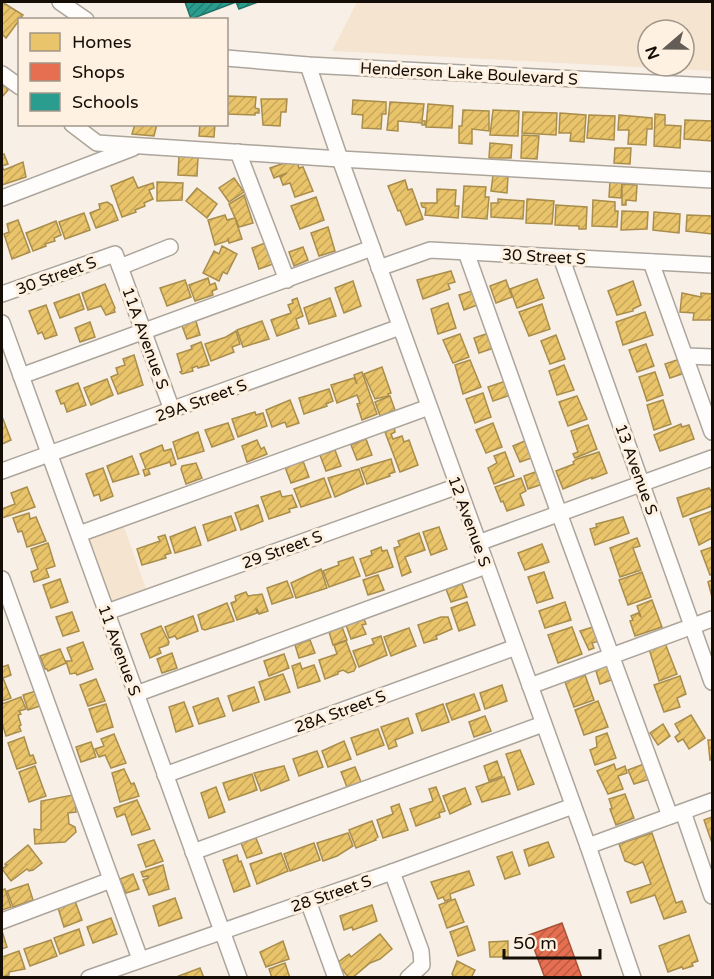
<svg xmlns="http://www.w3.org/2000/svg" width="714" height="979" font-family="'Varela Round',sans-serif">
	<defs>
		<pattern id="homes-hatch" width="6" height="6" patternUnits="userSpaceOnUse" patternTransform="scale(1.5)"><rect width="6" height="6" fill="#e9c46a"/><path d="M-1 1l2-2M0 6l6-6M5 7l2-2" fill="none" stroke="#c7a75a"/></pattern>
		<pattern id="shops-hatch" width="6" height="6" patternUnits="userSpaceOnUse" patternTransform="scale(1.5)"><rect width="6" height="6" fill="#e76f51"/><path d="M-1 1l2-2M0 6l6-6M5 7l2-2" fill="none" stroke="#ba5a41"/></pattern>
		<pattern id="schools-hatch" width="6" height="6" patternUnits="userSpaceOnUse" patternTransform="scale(1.5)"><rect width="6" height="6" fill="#2a9d8f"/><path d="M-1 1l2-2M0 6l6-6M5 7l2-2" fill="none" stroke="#237e73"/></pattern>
	</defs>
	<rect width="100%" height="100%" fill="#f8f0e7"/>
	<!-- green -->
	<g fill="#f5e4cf" fill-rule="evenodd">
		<path d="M357 2H712V71L332 51ZM648 30H684V66H648Z"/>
		<polygon points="123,524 149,597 107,612 80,539"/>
	</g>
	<!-- homes -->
	<g fill="url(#homes-hatch)" stroke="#a98d4c" stroke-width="1.5">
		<polygon points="2,2 23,15 6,38 2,34"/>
		<polygon points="2,83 8,90 2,97"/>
		<polygon points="228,96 256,97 255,108 259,109 259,113 255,113 255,115 226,114"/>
		<polygon points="261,99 287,99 286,112 281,112 280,126 263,125"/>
		<polygon points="353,100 386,102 386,114 382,114 381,129 362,128 363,115 352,114"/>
		<polygon points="390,102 424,104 422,121 425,121 425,125 422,125 422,123 398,121 398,131 387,130"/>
		<polygon points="428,104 453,106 452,128 426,127"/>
		<polygon points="463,110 489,111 489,131 472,129 472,144 459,143 459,126 462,126"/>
		<polygon points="493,110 519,111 518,136 490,135"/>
		<polygon points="523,112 557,113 556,135 522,133"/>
		<polygon points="560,113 586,115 584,142 570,141 571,133 559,133"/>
		<polygon points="655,114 665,115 665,125 681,126 680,148 654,146"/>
		<polygon points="589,115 615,116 614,140 587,138"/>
		<polygon points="619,115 652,118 652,129 647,129 646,145 628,144 629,130 618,130"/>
		<polygon points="685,120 712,121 712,141 684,139"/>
		<polygon points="135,124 157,124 154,136 132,134"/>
		<polygon points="200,124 215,124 214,137 199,136"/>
		<polygon points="522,135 539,136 537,159 521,158"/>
		<polygon points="490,143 512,145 511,158 489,158"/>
		<polygon points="615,148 631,148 630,164 614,163"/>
		<polygon points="4,154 8,164 2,166 4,170 23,162 26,177 2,185 2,155"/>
		<polygon points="179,156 198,157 197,176 178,175"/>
		<polygon points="296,159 299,168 303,167 313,191 295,197 290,183 283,185 280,177 287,173 274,178 270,168"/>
		<polygon points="493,175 508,176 507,193 491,191"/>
		<polygon points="133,177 138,188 153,183 154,188 149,190 153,199 144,203 145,206 135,210 136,212 122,217 111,186"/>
		<polygon points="234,178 244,192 229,202 219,188"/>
		<polygon points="405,180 408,190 412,189 423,219 406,225 400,210 398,211 388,186"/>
		<polygon points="610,181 622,182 621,198 609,197"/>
		<polygon points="157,182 183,183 182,200 157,201"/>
		<polygon points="622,184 637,185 636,201 626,200 626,205 622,205"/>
		<polygon points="464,186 486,187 485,197 489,197 487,219 462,217"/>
		<polygon points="197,188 217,204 207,218 186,201"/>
		<polygon points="437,189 456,190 455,206 459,206 458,218 425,215 426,208 422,207 421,203 437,203"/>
		<polygon points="244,195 253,223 239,227 229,204"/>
		<polygon points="316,197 324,220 300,229 291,206"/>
		<polygon points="498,199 524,201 523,219 491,217 491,203 498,203"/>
		<polygon points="527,199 554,201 552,224 526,223"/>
		<polygon points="593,200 615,202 615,211 618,211 617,227 592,226"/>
		<polygon points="107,202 112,205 118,220 96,228 90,213 100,209 99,204"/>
		<polygon points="556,205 587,207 586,229 579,229 579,226 555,225"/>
		<polygon points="622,211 648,212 647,229 621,230"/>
		<polygon points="654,212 680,214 679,233 653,230"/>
		<polygon points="84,213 90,230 65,239 59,222"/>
		<polygon points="225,215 227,220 235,218 242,239 229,243 228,239 227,241 215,245 208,220"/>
		<polygon points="687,215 712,216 712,234 686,231"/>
		<polygon points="18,220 30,252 12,259 4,234 9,232 7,224"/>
		<polygon points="56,221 61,235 54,238 55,241 45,244 46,246 33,251 26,233"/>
		<polygon points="328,227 335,251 319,256 311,233"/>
		<polygon points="265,243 273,264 259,269 252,248"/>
		<polygon points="222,246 237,254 227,274 223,272 219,281 203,273 214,251 219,254"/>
		<polygon points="303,247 308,260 294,266 289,252"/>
		<polygon points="451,271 455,282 448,284 450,289 423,299 417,280"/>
		<polygon points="208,278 210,285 215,283 217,289 212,291 213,295 195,301 189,285"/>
		<polygon points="537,279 544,298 517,308 510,289"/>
		<polygon points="185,280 191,297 167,306 160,288"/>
		<polygon points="506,280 512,297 496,303 490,286"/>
		<polygon points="353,281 361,306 344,313 335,288"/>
		<polygon points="633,281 641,305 633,309 633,311 617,315 608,291"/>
		<polygon points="105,284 115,308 114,309 115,312 106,315 101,306 88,310 82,293"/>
		<polygon points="472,291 477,305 464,310 459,295"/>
		<polygon points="682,293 701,297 701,293 712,294 712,320 693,320 694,313 680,312"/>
		<polygon points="79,294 84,309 60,318 54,303"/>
		<polygon points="297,298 303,316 296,319 299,328 277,336 271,320 291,313 288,305 293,303 292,300"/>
		<polygon points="330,298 336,316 309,324 304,308"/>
		<polygon points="448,303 456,328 438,334 431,309"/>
		<polygon points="542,304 550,329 529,336 519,312"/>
		<polygon points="46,305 57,335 45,339 42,332 38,334 29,311"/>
		<polygon points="645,312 653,335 623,345 616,322"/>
		<polygon points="195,318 200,335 187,339 181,323"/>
		<polygon points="262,321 269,339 243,347 237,330"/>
		<polygon points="90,322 95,337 80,342 75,328"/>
		<polygon points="236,331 240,344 232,347 234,352 211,361 205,344 226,337"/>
		<polygon points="489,333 494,348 479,353 474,338"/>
		<polygon points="460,334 469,357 453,363 443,340"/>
		<polygon points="556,335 565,359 550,364 541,341"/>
		<polygon points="201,342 209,365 198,368 197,366 192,368 193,371 182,374 180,372 182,371 177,354 192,349 191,346"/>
		<polygon points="646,344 654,366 637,372 629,350"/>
		<polygon points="134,355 143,385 118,394 111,377 118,374 116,368 125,365 123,359"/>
		<polygon points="680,359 685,373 670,378 665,364"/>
		<polygon points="470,360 481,387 463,394 455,365"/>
		<polygon points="564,365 574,390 557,395 549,371"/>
		<polygon points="382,367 391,393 388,394 389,396 375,399 364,374"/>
		<polygon points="362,372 377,414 362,420 357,404 360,403 357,395 337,403 331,385 354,378 357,384 354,375"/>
		<polygon points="655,372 663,395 647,401 639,377"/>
		<polygon points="107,379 113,395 91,405 84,388"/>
		<polygon points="506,381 511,395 493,401 488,387"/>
		<polygon points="78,383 86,405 67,412 64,403 61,404 56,391"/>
		<polygon points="329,389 333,401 326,404 327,406 304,414 299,398"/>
		<polygon points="483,393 491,417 475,423 466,399"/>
		<polygon points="390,396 395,410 380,416 375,402"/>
		<polygon points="577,396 587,419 568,426 559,402"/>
		<polygon points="290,400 299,423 287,427 285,422 272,427 266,410"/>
		<polygon points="663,400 671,424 654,430 647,405"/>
		<polygon points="255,412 256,415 263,413 267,426 238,437 232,419"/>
		<polygon points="3,419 11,440 2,444 2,420"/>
		<polygon points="228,423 234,439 212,447 205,430"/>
		<polygon points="493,423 502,447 486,453 476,430"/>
		<polygon points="681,424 682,427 689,425 694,439 660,451 654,435"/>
		<polygon points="588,425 597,449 575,458 573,454 578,452 571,431"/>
		<polygon points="394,427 395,432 391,434 393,439 402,436 404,442 409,440 418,465 400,472 385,432"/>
		<polygon points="198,432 204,451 178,459 173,442"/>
		<polygon points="366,439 372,455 357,460 351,445"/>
		<polygon points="257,440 261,449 264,447 267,454 247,462 242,446"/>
		<polygon points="527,440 534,457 520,462 513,446"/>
		<polygon points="162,445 164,451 171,449 176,464 171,466 170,462 148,469 150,474 145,476 143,470 146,469 140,454"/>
		<polygon points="335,450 341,466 326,471 320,455"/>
		<polygon points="505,452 514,476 494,484 488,468 497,463 494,456"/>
		<polygon points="599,452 607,473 592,479 592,477 563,489 556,471 574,464 573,462 577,459"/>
		<polygon points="132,456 139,474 113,482 107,466"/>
		<polygon points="391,459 395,472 389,474 390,476 367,484 361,468"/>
		<polygon points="303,461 309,477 291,483 285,467"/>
		<polygon points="196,463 202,478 186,484 181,469 182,466"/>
		<polygon points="103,468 113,496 101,501 99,494 94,496 86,474"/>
		<polygon points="359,469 364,484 335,497 328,478"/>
		<polygon points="538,471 543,484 528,489 524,476"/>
		<polygon points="324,478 331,497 301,507 294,489"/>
		<polygon points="521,478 526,491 520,494 524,505 507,511 503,501 501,502 495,487"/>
		<polygon points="27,487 35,507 2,518 2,509 15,504 11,493"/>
		<polygon points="709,488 711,491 712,491 712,506 683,517 677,498"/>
		<polygon points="280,491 282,497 292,495 297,507 289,509 290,512 269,519 261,497"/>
		<polygon points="258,505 263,521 241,530 235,513"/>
		<polygon points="712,511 712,538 699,545 690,519"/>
		<polygon points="29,513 30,519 36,517 46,541 27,547 22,531 18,532 13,518"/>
		<polygon points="231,516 236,530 208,541 203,525"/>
		<polygon points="623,517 629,533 595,545 590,529 597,527 596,524"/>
		<polygon points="195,527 201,545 175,553 170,537"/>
		<polygon points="439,527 447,549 431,555 423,532"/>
		<polygon points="419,533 425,550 405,557 411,572 402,576 394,548 400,546 398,541"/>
		<polygon points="165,535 171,553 165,555 166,558 142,565 137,549 160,541 158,537"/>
		<polygon points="637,538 640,546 633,548 641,570 620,577 610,548"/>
		<polygon points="48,543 55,566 46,569 49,577 34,582 31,572 38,569 31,549"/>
		<polygon points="542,544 549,562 525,570 518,553"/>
		<polygon points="381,547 382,551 387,550 393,567 366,576 360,559 372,555 371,551"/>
		<polygon points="712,547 712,574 710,575 701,551"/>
		<polygon points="353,557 360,576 329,587 323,571 339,565 338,562"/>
		<polygon points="321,569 327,588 296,598 291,583"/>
		<polygon points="544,572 553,598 537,603 528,577"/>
		<polygon points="642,572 651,597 628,605 619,580"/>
		<polygon points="378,575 384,590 368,595 363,580"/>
		<polygon points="60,579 68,602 51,608 43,585"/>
		<polygon points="712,580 712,597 708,582"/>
		<polygon points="287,581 293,597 272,604 267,588"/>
		<polygon points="462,584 467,597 451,602 446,589"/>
		<polygon points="246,592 248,596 262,594 268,611 259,614 257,609 256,609 257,613 237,620 231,603 236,601 235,596"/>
		<polygon points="652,600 662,627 635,636 630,621 633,620 631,616 638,613 641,617 637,606"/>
		<polygon points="467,602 475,625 459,631 451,608"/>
		<polygon points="565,602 571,620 545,628 539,611"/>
		<polygon points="227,603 234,621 205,630 202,629 198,615"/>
		<polygon points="72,612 79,631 63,636 56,617"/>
		<polygon points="193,616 198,631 177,639 175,636 169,638 165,627"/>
		<polygon points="441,617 448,617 452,629 436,636 437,639 424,643 418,625"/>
		<polygon points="364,619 366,624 362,625 366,634 351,639 346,625"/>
		<polygon points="161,626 169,642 168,645 159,648 161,653 150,658 141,634"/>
		<polygon points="342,627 347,640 333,645 329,632"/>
		<polygon points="572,627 582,654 558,663 548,635"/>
		<polygon points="593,627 599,641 592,643 594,648 589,650 580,631"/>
		<polygon points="409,628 416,646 391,656 384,637"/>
		<polygon points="381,636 387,655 359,667 353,651 374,644 372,639"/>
		<polygon points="310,640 315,653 299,658 295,645"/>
		<polygon points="346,641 356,667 354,671 348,673 343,670 338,672 338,674 325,679 319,660 337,654 334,645"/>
		<polygon points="83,642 93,669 77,675 76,673 70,674 66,661 72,661 67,648"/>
		<polygon points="665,643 677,674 659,681 649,649"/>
		<polygon points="60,649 66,663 48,671 47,669 45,669 40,656"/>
		<polygon points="172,653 177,668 162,673 157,659"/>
		<polygon points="284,654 289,668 269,676 264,661"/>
		<polygon points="300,663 302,669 314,665 320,681 298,688 292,666"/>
		<polygon points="608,663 614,679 600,684 595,668"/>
		<polygon points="8,665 11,675 3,678 11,698 2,701 2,667"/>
		<polygon points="283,674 290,692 265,700 259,682"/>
		<polygon points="585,675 594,700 574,707 565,682"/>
		<polygon points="680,676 686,694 677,698 680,707 664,712 654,685"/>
		<polygon points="96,679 105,701 88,706 80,685"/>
		<polygon points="502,685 507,701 485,709 480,693"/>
		<polygon points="254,687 259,702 233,711 228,696"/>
		<polygon points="36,691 40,706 28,710 23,695"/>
		<polygon points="474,694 480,710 452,720 446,704"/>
		<polygon points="21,697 26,709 19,711 21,714 18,715 21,725 19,726 21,731 6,736 2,723 2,704"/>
		<polygon points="218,698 225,716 199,724 193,707"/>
		<polygon points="598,701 608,727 584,735 575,710"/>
		<polygon points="184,702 193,726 176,732 169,707"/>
		<polygon points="106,704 113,727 97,732 89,709"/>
		<polygon points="443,704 449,722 422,731 416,714"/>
		<polygon points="691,715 705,738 689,749 683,739 678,742 675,737 680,733 675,724"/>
		<polygon points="485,716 491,731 474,737 469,722"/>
		<polygon points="408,718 413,733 395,740 397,746 389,749 381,727"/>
		<polygon points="663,724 670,736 658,745 650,733"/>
		<polygon points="378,729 384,745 357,755 351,738"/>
		<polygon points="607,733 616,758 595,765 590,750 597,747 596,737"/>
		<polygon points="114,734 126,763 111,768 105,755 99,757 95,749 104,746 101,739"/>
		<polygon points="24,737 30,756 33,755 36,763 17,769 8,743"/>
		<polygon points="708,740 712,740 712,759 710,760"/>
		<polygon points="344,741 351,759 328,767 322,751"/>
		<polygon points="91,742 96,757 81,762 76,747"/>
		<polygon points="520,750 534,784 518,790 506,754"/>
		<polygon points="317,751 323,767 299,776 293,759"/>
		<polygon points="497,761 502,776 489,781 484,766"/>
		<polygon points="614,764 616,770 625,766 627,773 618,776 623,789 608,794 597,771"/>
		<polygon points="644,764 650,779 634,784 628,770"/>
		<polygon points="35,766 46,796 29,802 19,772"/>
		<polygon points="284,766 289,780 261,791 254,773"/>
		<polygon points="355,767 361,782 347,787 341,772"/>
		<polygon points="124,769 131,784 134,783 139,796 120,802 112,773"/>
		<polygon points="252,774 257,790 229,800 223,783"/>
		<polygon points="504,777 510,794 482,802 476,787"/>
		<polygon points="216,787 225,812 209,818 201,793"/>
		<polygon points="436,787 445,811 439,813 440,817 416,826 410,809 433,801 429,789"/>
		<polygon points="465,788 471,804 450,814 443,796"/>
		<polygon points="625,794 634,818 616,825 610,809 612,808 609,799"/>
		<polygon points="73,795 75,797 76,812 68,813 69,824 75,827 76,832 65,842 35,844 34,829 41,830 41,801"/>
		<polygon points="137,800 150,829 132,835 125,814 117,817 114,808"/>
		<polygon points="399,804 408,830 383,838 377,820 393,814 391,807"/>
		<polygon points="712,817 712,843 704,820"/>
		<polygon points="372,821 378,837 375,839 376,840 356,848 349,830"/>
		<polygon points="348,833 353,846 337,856 323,861 317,843"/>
		<polygon points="652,833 676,903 682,901 686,912 664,919 655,895 631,903 627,892 651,884 643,862 635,865 625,861 619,844"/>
		<polygon points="256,838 262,853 247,858 241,843"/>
		<polygon points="154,840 163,861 146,867 138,845"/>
		<polygon points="548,842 554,857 529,866 524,850"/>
		<polygon points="314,843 320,860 290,871 284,854"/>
		<polygon points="28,845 42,863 33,870 29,871 27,869 11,881 2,869 7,865 5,864"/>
		<polygon points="512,852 520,874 505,879 497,857"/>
		<polygon points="281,853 288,871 257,884 250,864"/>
		<polygon points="237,855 239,862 241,861 250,886 234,892 223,860"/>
		<polygon points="163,865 169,889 149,895 143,880 148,878 148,876 143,877 141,872"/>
		<polygon points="469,871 474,885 450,894 451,899 445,901 443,897 438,899 431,882"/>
		<polygon points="133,874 139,889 126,893 120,879"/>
		<polygon points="28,884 33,900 13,907 7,891"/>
		<polygon points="5,889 11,907 2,910 2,890"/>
		<polygon points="175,898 182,918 159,926 153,906"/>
		<polygon points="455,899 464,922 447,928 439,905"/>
		<polygon points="75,901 82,920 64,927 58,908"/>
		<polygon points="372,905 377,921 353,930 352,927 344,930 340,916"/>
		<polygon points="111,918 117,934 93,943 87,927"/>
		<polygon points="467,926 475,950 458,956 450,932"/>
		<polygon points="79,929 84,945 60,954 54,938"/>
		<polygon points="2,931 7,947 2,949"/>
		<polygon points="380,934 392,949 380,959 370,963 352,978 349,978 337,963 349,954 351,957"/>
		<polygon points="689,935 698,961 692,963 693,966 683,969 682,967 668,972 659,946"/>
		<polygon points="51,940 57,956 30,966 24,949"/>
		<polygon points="283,941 289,959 266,967 260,952"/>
		<polygon points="508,941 508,957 490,957 489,942"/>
		<polygon points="19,951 25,969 9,972 9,975 2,977 2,957"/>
		<polygon points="457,961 475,970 471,978 452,978 453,975 452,974"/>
		<polygon points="285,963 290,978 272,978 269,969"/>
		<polygon points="200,968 204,978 176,978 176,977"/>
	</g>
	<!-- shops -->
	<polygon fill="url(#shops-hatch)" stroke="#a8523a" stroke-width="1.5" points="562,923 582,978 545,978 529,935"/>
	<!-- schools -->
	<polygon fill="url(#schools-hatch)" stroke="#247266" stroke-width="1.5" points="185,2 258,2 239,9 236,2 191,19"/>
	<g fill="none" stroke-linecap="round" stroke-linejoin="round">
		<!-- minor casing -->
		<g stroke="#aca59c" stroke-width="18">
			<g id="minor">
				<polyline points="60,2 86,20"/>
				<polyline points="226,58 308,65 712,86"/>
				<polyline points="308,65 340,159 588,846 633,978"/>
				<polyline points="2,74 20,87"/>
				<polyline points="72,124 97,143 340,159 712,180"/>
				<polyline points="238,152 287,280"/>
				<polyline points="2,198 133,148"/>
				<polyline points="466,252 559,513 670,816"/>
				<polyline points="561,257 712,682"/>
				<polyline points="651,262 712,432"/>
				<polyline points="120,267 172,410"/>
				<polyline points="379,268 430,250 712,265"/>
				<polyline points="2,294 115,254 120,267 170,247"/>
				<polyline points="2,323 239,978"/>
				<polyline points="687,356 712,357"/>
				<polyline points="21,376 372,248"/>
				<polyline points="2,471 400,327"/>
				<polyline points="79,534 429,407"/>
				<polyline points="478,543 712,458"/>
				<polyline points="2,579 140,959"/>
				<polyline points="107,612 458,486"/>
				<polyline points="530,686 712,619"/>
				<polyline points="136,694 486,566"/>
				<polyline points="165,775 516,647"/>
				<polyline points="683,812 712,896"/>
				<polyline points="588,846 712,801"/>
				<polyline points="193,852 543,724"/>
				<polyline points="392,872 421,951 422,965 408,978"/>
				<polyline points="308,901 336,978"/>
				<polyline points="2,921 111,880"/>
				<polyline points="89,978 392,872 573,806"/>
			</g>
		</g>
		<!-- minor -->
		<use href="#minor" stroke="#fefdfb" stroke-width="15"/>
	</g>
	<g text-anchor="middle" stroke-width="6" stroke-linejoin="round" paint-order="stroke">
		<!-- street labels -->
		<g font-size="16" fill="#150e06" stroke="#fef1e1">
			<text transform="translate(469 73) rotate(3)" y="6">Henderson Lake Boulevard S</text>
			<text transform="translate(544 256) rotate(3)" y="6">30 Street S</text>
			<text transform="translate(56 275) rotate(-20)" y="6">30 Street S</text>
			<text transform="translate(146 338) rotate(70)" y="6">11A Avenue S</text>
			<text transform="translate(201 400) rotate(-20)" y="6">29A Street S</text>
			<text transform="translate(637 469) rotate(70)" y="6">13 Avenue S</text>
			<text transform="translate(470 521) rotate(70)" y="6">12 Avenue S</text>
			<text transform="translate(282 549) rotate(-20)" y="6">29 Street S</text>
			<text transform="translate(120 650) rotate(70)" y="6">11 Avenue S</text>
			<text transform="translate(340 711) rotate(-20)" y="6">28A Street S</text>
			<text transform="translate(331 893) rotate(-19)" y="6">28 Street S</text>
		</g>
	</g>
	<!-- border -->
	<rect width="714" height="979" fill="none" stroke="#150e06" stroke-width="6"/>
	<!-- legend -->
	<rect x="18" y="18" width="210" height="108" fill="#fef1e1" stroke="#a19689" stroke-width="1.5"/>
	<rect x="30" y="33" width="30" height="18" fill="#e9c46a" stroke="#a19689" stroke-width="1.5"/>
	<text x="72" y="48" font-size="18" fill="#150e06">Homes</text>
	<rect x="30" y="63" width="30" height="18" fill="#e76f51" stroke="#a19689" stroke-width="1.5"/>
	<text x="72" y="78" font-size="18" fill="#150e06">Shops</text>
	<rect x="30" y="93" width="30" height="18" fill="#2a9d8f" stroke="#a19689" stroke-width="1.5"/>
	<text x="72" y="108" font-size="18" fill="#150e06">Schools</text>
	<!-- north arrow -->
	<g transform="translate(666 48) rotate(250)"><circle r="28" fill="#fef1e1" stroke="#a19689" stroke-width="1.5"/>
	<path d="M0-4.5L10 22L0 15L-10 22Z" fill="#645d55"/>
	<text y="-9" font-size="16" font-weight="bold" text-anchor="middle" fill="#150e06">N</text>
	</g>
	<!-- scale -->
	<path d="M504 949v9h96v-9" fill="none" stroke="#150e06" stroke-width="3"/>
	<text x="513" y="949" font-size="18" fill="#150e06" stroke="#fef1e1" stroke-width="4.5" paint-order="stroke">50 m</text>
</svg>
